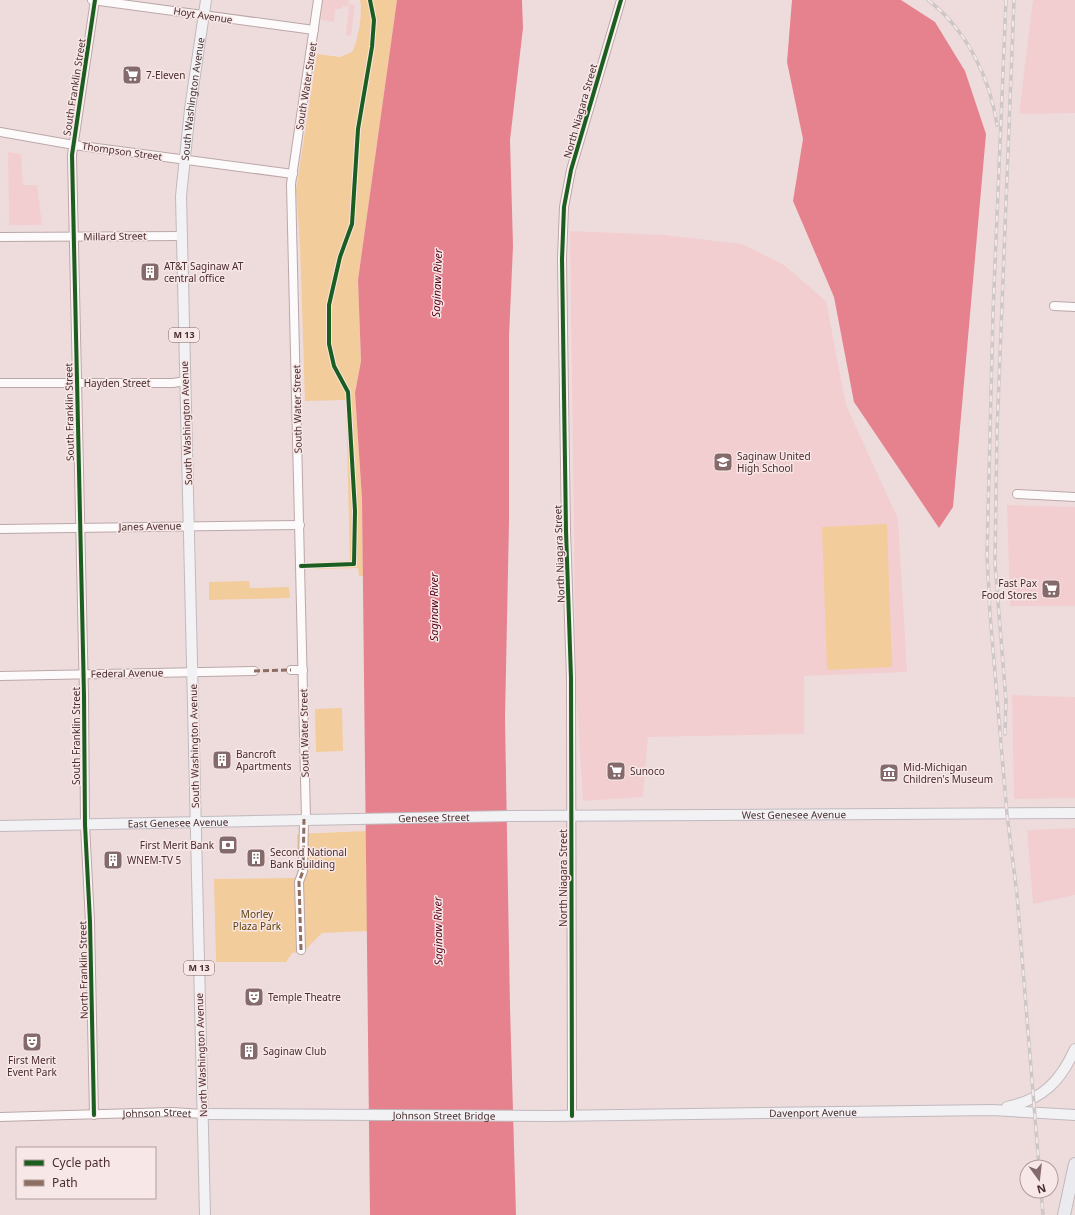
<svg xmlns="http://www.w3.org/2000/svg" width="1075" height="1215" font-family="'Noto Sans',sans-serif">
	<rect width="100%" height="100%" fill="#eedcdd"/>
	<!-- built -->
	<g fill="#f3ced0">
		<polygon points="323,0 349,0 348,4 355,5 351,36 346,35 349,6 343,6 342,9 335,9 334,22 321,20"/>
		<polygon points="1033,0 1075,0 1075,113 1019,114"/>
		<polygon points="8,152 21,154 23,185 37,185 42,225 9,225"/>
		<polygon points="570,231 664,235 742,244 784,265 826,301 846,405 898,519 907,672 804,676 804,734 648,737 643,797 583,801 576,692"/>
		<polygon points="1007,505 1075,507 1075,606 1010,606"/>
		<polygon points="1012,695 1075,697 1075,798 1014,799"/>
		<polygon points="1075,828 1075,895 1033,904 1027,830"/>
	</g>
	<!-- green -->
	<g fill="#f3cc9c">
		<path d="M360 0H397L358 280 361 361 355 393 362 499 363 576H359L358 568 313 569V562L350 561 346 400 305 401 300 244 296 190 317 54 340 57 352 52C358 43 363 11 360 0Z"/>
		<polygon points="887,524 892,667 827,670 822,527"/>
		<polygon points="249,581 250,588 289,587 290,598 209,600 209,582"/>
		<polygon points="342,708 343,751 316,752 315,709"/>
		<polygon points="366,831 367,931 322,933 304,951 292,953 286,962 216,962 214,879 297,878 297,834"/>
	</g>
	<!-- water -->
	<g fill="#e6828d">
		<polygon points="397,0 522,0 523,28 510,140 513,246 509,337 509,522 505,718 510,1007 516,1215 370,1215 362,499 355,393 361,361 358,280"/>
		<polygon points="792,0 901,0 935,22 965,71 986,134 953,507 939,528 854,402 834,297 793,201 803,139 787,62"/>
	</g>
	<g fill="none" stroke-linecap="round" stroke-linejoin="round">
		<!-- minor casing -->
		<g stroke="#bca7a8" stroke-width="10">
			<g id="minor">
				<polyline points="92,0 314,30"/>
				<polyline points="0,132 74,145 293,174"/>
				<polyline points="0,237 182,236"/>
				<polyline points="1054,306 1075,307"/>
				<polyline points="0,383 173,383 185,381"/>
				<polyline points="1017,494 1075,497"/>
				<polyline points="0,529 300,525"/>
				<polyline points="291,670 303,670"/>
				<polyline points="0,676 254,671"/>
				<polyline points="306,819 291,184 318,0"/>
				<polyline points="301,950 299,882 303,871 304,819"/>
				<polyline points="94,1115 90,922 85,825 84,696 72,155 95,0"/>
				<polyline points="572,1116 571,678 566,531 562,259 564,207 571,170 621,0"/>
				<path id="s1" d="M0 1117 172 1112 203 1114"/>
			</g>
		</g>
		<!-- major casing -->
		<g stroke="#c0b9be" stroke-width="12">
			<g id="major">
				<path id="s2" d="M0 826 512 816 1075 813"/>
				<path d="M1007 1107C1043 1099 1060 1082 1075 1049"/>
				<path id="s3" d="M203 1114 550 1116 992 1110 1075 1115"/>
				<path id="s4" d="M205 1215 181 196 190 109 206 0"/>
			</g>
		</g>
		<!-- highway casing -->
		<g stroke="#c0b9be" stroke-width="14">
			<polyline id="highway" points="1064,1215 1075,1164"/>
		</g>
		<!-- minor -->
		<use href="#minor" stroke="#fcfafa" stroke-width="8"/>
		<!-- major -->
		<use href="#major" stroke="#f2f1f3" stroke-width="10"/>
		<!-- highway -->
		<use href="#highway" stroke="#ebebef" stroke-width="12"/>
		<!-- rail casing -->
		<g stroke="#cec7c8" stroke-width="3.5">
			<g id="rail">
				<path d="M928 0C967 30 990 78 997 125"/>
				<polyline points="1006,0 993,313 987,555 990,614 1007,814 1017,895 1039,1167"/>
				<polyline points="1005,734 1006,701 995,564 997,432 1014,0"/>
				<polyline points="1041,1191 1043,1215"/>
			</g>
		</g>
		<!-- rail -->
		<use href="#rail" stroke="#f7e7e7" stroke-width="2" stroke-dasharray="6" stroke-linecap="butt"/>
		<!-- quiet -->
		<g stroke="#8d6e63" stroke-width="3" stroke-dasharray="6 3" stroke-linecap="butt">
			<polyline points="254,671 291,670"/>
			<polyline points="301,950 299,882 303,871 304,819"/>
		</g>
		<!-- cycleway casing -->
		<g stroke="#f7e7e7" stroke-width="6">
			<g id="cycleway">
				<polyline points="301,566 354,564 355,511 348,392 334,366 329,344 329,305 340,257 352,224 358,129 372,47 374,20 370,0"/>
				<polyline points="94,1115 90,922 85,825 84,696 72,155 95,0"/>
				<polyline points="572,1116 571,678 566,531 562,259 564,207 571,170 621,0"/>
			</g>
		</g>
		<!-- cycleway -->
		<use href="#cycleway" stroke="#1b5e20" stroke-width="4"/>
	</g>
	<!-- icons -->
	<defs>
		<g id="supermarket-square" transform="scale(1)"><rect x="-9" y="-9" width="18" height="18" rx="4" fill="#846a6b" stroke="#f7e7e7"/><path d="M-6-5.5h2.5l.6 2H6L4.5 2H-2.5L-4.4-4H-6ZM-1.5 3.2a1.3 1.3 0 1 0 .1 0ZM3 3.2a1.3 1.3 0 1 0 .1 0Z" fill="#fff"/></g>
		<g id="building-square" transform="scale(1)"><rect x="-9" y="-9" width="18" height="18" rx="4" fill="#846a6b" stroke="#f7e7e7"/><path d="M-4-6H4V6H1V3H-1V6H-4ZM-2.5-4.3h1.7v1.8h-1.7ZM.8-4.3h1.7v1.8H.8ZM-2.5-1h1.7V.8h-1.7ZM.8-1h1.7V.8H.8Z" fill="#fff"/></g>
		<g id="school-square" transform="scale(1)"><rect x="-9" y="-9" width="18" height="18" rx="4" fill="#846a6b" stroke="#f7e7e7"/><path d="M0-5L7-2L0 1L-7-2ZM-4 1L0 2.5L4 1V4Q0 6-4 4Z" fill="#fff"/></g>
		<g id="museum-square" transform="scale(1)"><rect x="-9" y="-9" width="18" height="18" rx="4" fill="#846a6b" stroke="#f7e7e7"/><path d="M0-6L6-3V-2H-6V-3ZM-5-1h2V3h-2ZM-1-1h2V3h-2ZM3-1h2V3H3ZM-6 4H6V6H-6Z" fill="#fff"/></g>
		<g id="bank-square" transform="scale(1)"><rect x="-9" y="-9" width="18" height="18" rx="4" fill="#846a6b" stroke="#f7e7e7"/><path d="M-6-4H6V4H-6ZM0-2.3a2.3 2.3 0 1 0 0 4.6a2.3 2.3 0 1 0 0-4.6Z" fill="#fff"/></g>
		<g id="theatre-square" transform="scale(1)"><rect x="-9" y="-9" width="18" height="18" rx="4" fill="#846a6b" stroke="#f7e7e7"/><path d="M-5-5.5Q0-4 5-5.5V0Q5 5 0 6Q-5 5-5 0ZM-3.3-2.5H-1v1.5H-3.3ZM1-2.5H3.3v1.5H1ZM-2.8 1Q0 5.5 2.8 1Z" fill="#fff"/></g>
	</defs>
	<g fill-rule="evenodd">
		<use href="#supermarket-square" x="132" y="75"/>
		<use href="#building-square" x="150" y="272"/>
		<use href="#school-square" x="723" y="462"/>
		<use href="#supermarket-square" x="1051" y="589"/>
		<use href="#building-square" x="222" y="760"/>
		<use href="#supermarket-square" x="616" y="771"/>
		<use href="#museum-square" x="889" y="773"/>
		<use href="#bank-square" x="228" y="845"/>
		<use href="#building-square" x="256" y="858"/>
		<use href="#building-square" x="113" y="860"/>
		<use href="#theatre-square" x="254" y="997"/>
		<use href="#theatre-square" x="32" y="1042"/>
		<use href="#building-square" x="249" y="1051"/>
	</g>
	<g text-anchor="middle" stroke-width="3" stroke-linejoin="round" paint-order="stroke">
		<!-- shield labels -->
		<g fill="#f7e7e7" stroke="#7f6466" stroke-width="1">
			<rect x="169" y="328" width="30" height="14" rx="3"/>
			<rect x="184" y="961" width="30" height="14" rx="3"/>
		</g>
		<g font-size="9" font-weight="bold" fill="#4b2c2e">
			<text x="184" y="338">M 13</text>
			<text x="199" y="971">M 13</text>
		</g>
		<!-- street labels -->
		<g font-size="10" fill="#4b2c2e" stroke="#f7e7e7">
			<text transform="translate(203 15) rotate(9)" y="4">Hoyt Avenue</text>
			<text transform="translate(306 86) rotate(-81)" y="4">South Water Street</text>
			<text transform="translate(74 87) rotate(-81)" y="4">South Franklin Street</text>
			<text dy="4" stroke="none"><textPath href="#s4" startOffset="1117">South Washington Avenue</textPath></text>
			<text transform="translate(580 111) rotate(-74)" y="4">North Niagara Street</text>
			<text transform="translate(122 151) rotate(8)" y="4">Thompson Street</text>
			<text transform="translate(115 236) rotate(-1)" y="4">Millard Street</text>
			<text x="117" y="387">Hayden Street</text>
			<text transform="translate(297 409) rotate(-91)" y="4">South Water Street</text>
			<text transform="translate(69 412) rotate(-91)" y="4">South Franklin Street</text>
			<text transform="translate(186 423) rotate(-92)" y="4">South Washington Avenue</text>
			<text transform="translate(150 526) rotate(-1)" y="4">Janes Avenue</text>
			<text transform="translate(559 554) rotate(-92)" y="4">North Niagara Street</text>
			<text transform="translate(127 673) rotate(-1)" y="4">Federal Avenue</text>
			<text transform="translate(304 733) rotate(-91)" y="4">South Water Street</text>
			<text transform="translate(76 736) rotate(-90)" y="4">South Franklin Street</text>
			<text transform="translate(194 746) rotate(-91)" y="4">South Washington Avenue</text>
			<text dy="4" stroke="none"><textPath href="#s2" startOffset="794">West Genesee Avenue</textPath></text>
			<text dy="4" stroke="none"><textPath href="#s2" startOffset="434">Genesee Street</textPath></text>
			<text dy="4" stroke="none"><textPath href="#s2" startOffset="178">East Genesee Avenue</textPath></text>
			<text transform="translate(563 878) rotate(-90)" y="4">North Niagara Street</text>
			<text transform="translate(83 970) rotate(-91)" y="4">North Franklin Street</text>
			<text transform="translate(201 1055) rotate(-92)" y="4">North Washington Avenue</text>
			<text dy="4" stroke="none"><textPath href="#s3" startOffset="610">Davenport Avenue</textPath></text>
			<text dy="4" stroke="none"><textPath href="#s1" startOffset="157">Johnson Street</textPath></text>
			<text dy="4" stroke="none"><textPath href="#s3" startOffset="241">Johnson Street Bridge</textPath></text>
		</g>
		<!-- poi labels -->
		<g font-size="10" fill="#4b2c2e" stroke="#f7e7e7" text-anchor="start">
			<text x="146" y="79">7-Eleven</text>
			<text x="164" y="270">AT&amp;T Saginaw AT<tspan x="164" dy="12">central office</tspan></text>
			<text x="737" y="460">Saginaw United<tspan x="737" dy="12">High School</tspan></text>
			<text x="1037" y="587" text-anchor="end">Fast Pax<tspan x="1037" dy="12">Food Stores</tspan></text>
			<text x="236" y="758">Bancroft<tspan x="236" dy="12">Apartments</tspan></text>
			<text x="903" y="771">Mid-Michigan<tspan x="903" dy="12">Children's Museum</tspan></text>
			<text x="630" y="775">Sunoco</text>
			<text x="214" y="849" text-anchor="end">First Merit Bank</text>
			<text x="270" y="856">Second National<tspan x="270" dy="12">Bank Building</tspan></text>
			<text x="127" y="864">WNEM-TV 5</text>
			<text x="268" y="1001">Temple Theatre</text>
			<text x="263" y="1055">Saginaw Club</text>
			<text x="32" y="1064" text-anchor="middle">First Merit<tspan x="32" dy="12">Event Park</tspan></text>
		</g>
		<!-- park labels -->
		<g font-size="10" fill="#604108" stroke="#f7e7e7">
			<text x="257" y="918">Morley<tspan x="257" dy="12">Plaza Park</tspan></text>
		</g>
		<!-- water labels -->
		<g font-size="11" font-style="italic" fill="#580016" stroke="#f7e7e7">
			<text transform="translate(437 283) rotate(-88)" y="4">Saginaw River</text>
			<text transform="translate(434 607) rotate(-90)" y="4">Saginaw River</text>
			<text transform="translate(438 931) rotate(-91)" y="4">Saginaw River</text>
		</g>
	</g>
	<!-- legend -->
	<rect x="16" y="1147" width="140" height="52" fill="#f7e7e7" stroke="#b29c9d"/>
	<rect x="24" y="1160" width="20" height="6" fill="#1b5e20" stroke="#b29c9d"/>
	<text x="52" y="1167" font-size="12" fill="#4b2c2e">Cycle path</text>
	<rect x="24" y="1180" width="20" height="6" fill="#8d6e63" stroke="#b29c9d"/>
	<text x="52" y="1187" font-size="12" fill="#4b2c2e">Path</text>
	<!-- north arrow -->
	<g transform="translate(1039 1179) rotate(165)"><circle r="19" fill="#f7e7e7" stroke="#b29c9d"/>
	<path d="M0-3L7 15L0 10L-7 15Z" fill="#846a6b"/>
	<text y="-6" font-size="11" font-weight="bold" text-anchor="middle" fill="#4b2c2e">N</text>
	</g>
</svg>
